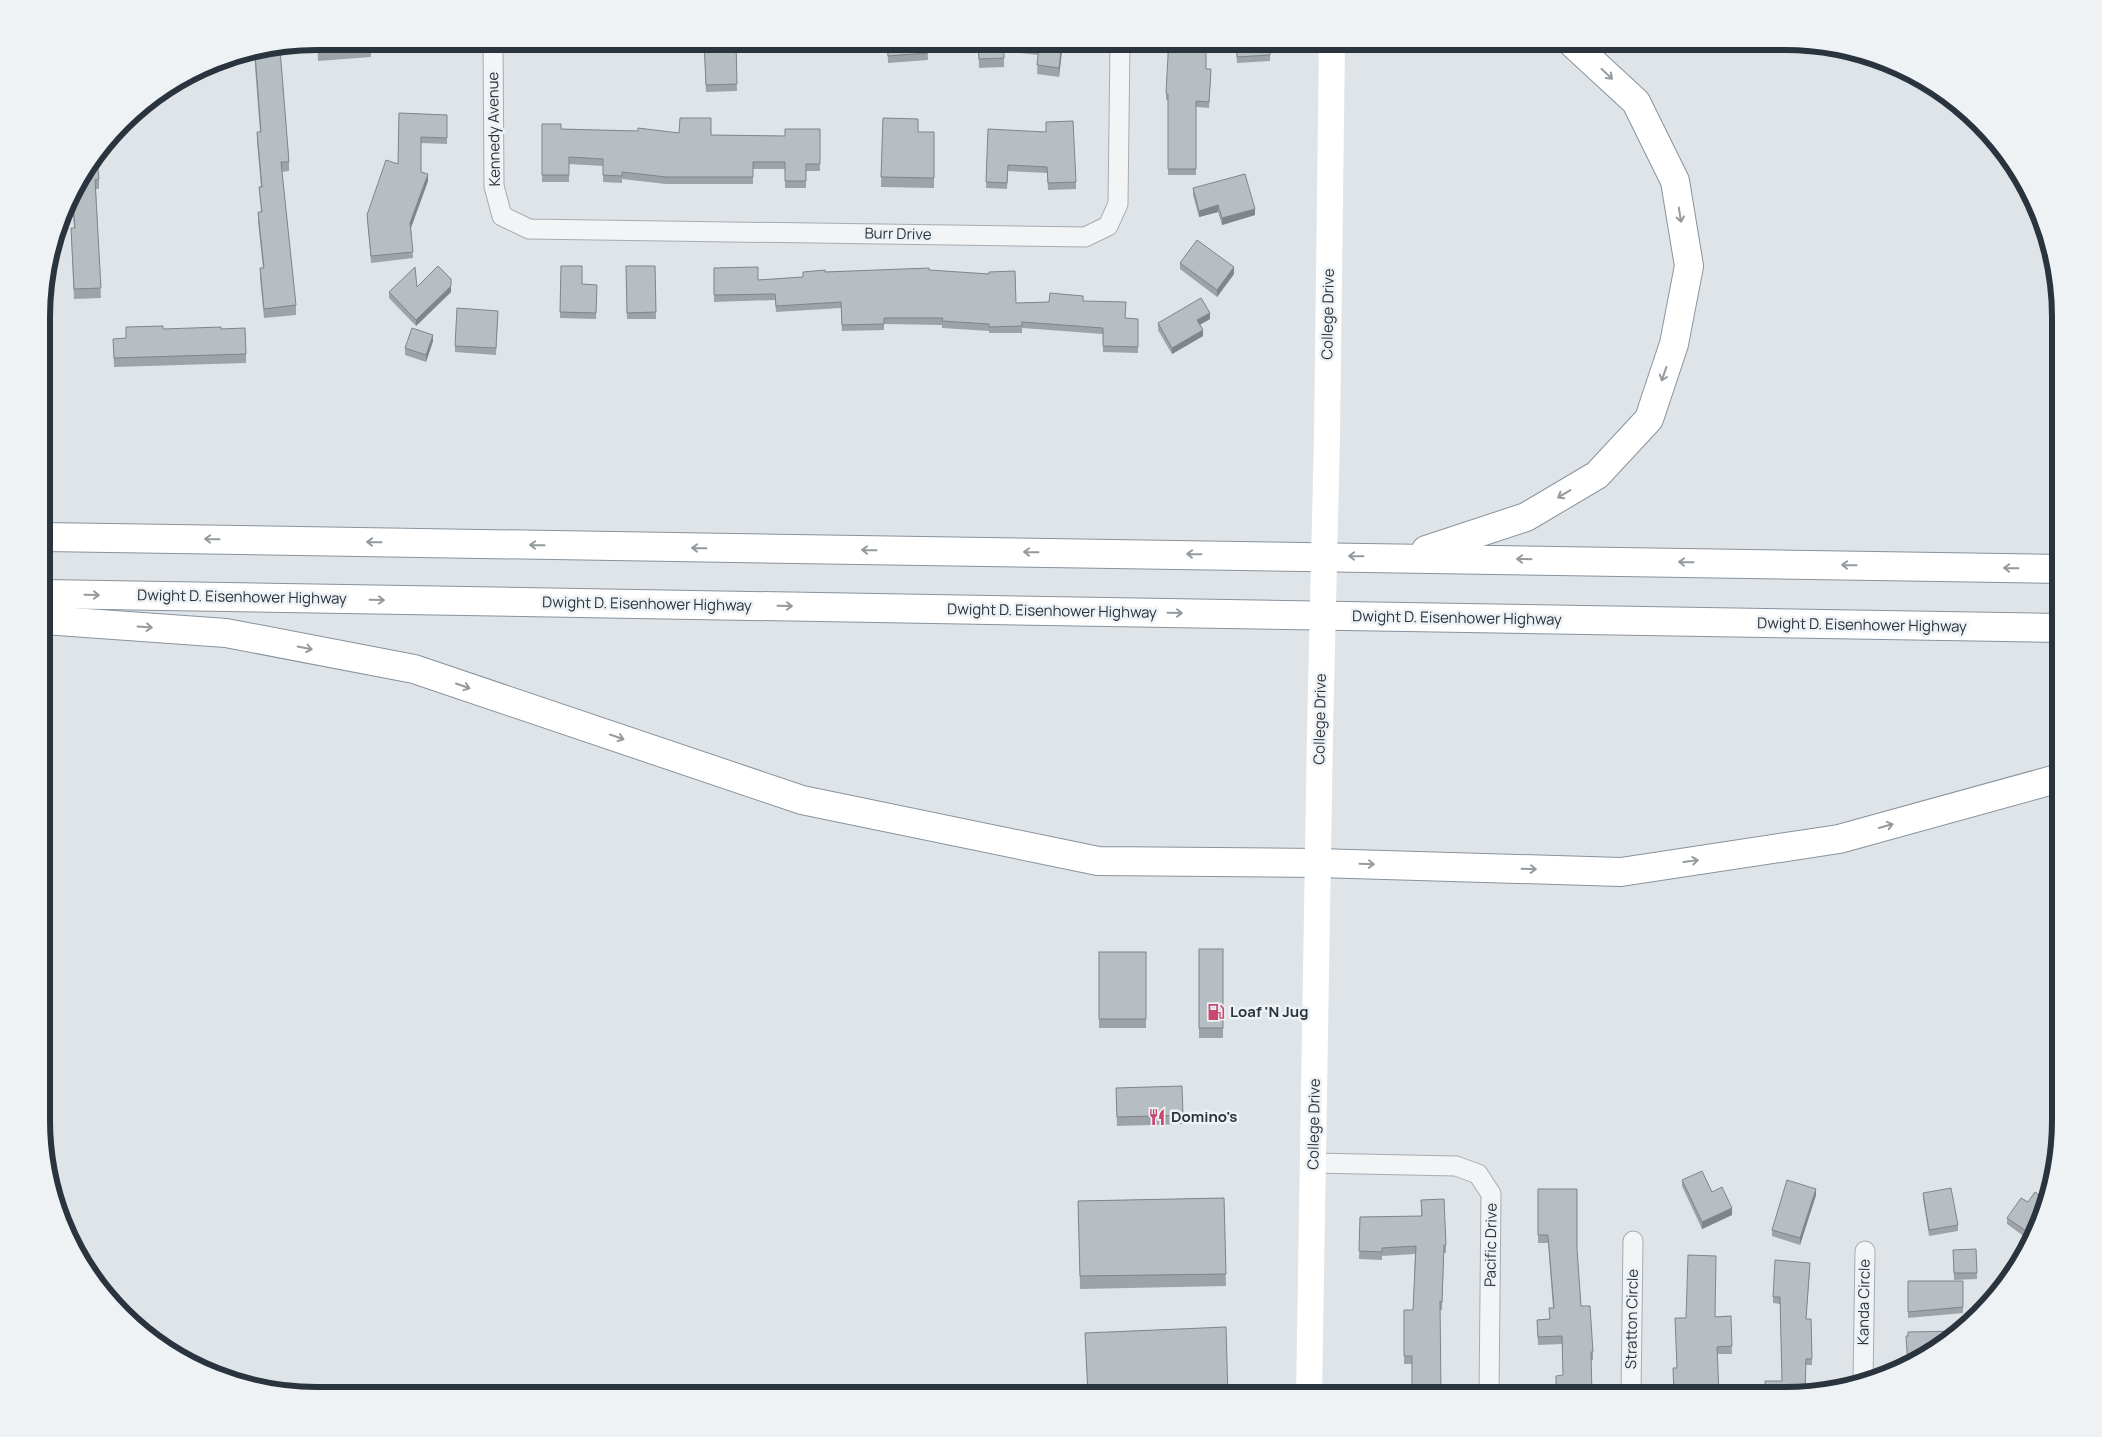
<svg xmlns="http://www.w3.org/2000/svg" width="2102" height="1437" font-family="Manrope,sans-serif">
	<rect width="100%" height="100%" fill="#dfe4e8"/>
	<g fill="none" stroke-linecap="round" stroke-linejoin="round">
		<!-- street casing -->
		<g stroke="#a5acb2" stroke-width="21">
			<g id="street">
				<polyline points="493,41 494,186 502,216 529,229 1085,237 1108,226 1118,204 1120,42"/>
				<polyline points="1313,1163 1456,1166 1478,1174 1491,1194 1489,1396"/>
				<polyline points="1863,1384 1865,1251"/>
				<polyline points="1631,1396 1633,1241"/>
			</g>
		</g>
		<!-- highway casing -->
		<g stroke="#87939e" stroke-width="30">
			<g id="highway">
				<polyline points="44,537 2060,569"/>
				<polyline points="1426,550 1526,517 1597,475 1649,419 1674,344 1689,266 1675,181 1636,102 1571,42"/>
				<polyline points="44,594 2060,628"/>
				<polyline points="44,620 226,633 414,669 802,800 1098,861 1318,863 1621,872 1839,839 2060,778"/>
			</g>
		</g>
		<!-- street -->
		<use href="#street" stroke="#f2f4f6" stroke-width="19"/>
		<!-- secondary -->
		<g stroke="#fff" stroke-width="26">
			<polyline points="1327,435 1332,42"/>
			<polyline points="1309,1396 1320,732"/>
		</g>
		<!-- highway -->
		<use href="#highway" stroke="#fff" stroke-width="28"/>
		<!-- secondary-bridge -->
		<polyline stroke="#fff" stroke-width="26" points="1320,732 1327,435"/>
	</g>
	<!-- wall -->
	<g fill="#9da3a9">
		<polygon points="317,41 450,41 450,44 371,48 371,57 318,61"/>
		<polygon points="681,41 797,41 796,53 736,50 737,91 706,92 704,45 681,45"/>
		<polygon points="887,41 927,41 928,60 888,63"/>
		<polygon points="978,42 1063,42 1059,77 1037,74 1038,55 1004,51 1004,67 979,68"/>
		<polygon points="1236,42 1270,42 1270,61 1237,63"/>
		<polygon points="280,49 289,162 289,171 282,172 296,305 296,315 264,318 260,278 260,268 263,268 258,222 258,212 261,212 259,187 261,187 257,142 257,132 260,132 254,54"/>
		<polygon points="228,59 228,65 206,66 212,62"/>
		<polygon points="1206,69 1211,75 1209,108 1196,107 1196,175 1168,175 1168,100 1166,100 1166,93"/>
		<polygon points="399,113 447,115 447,144 421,143 421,172 428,181 411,228 413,258 371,263 367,215 398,164"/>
		<polygon points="883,118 918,132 934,132 934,188 881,187"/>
		<polygon points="542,124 561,129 711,135 785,136 820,129 820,171 806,171 806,188 785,188 785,169 753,169 753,184 666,184 622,179 622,183 603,182 603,166 569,164 569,182 542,182"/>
		<polygon points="988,129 1076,182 1076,189 1048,190 1047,173 1008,171 1007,189 986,188"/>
		<polygon points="97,160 99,179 99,189 96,189 101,298 74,299 71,228 74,228 71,193"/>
		<polygon points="1193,188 1255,215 1222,225 1218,212 1199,217 1193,195"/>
		<polygon points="1180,263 1234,274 1217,297 1180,269"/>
		<polygon points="561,266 582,284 597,285 596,319 560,318"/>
		<polygon points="626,266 655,266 656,319 627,319"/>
		<polygon points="714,268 758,280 803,277 803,272 825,272 929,270 1016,303 1083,301 1125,318 1138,319 1138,353 1103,352 1103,334 1022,328 1022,333 989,333 989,331 942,328 942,325 884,324 884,330 842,331 841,308 776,312 775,300 714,302"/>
		<polygon points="417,287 451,292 416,326 389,298 389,292"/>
		<polygon points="498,317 496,355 455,352 455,346"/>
		<polygon points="1210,319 1200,325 1203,336 1172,354 1158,330 1158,323"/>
		<polygon points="126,327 163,329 221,329 246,354 246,363 114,367 113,339 126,339"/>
		<polygon points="433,341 426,362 405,355 405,348"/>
		<rect x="1199" y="949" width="24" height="89"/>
		<rect x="1099" y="952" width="47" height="76"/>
		<polygon points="1116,1098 1183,1115 1183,1124 1117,1126"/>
		<polygon points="1682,1180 1712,1192 1732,1215 1702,1229 1682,1186"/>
		<polygon points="1538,1189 1577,1249 1581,1306 1593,1352 1593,1360 1591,1360 1563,1375 1562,1344 1538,1345 1537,1320 1549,1319 1553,1308 1548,1243 1538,1243"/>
		<polygon points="1923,1193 1958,1225 1958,1231 1929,1236 1923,1199"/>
		<polygon points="1816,1195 1800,1245 1772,1236 1772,1230"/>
		<polygon points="1224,1198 1226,1286 1080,1289 1078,1201"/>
		<polygon points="1421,1200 1446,1245 1446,1253 1444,1253 1442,1310 1440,1310 1412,1364 1404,1364 1404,1310 1413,1310 1415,1254 1382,1256 1382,1260 1359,1259 1360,1217 1421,1216"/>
		<polygon points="2028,1202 2046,1209 2029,1240 2007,1224 2007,1218"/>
		<polygon points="1976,1249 1977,1279 1954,1280 1953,1250"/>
		<polygon points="1810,1270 1806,1319 1811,1319 1812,1365 1806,1365 1785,1396 1782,1381 1780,1304 1773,1303 1773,1297"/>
		<polygon points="1908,1281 1963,1281 1963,1313 1908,1318"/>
		<polygon points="1731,1316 1732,1354 1717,1354 1719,1396 1674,1396 1677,1368 1686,1318"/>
		<polygon points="1085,1333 1228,1396 1088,1395"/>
	</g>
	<!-- shaded-wall -->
	<g fill="#7f8589">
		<polygon points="1062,42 1063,42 1059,77 1059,68"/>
		<polygon points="428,174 428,181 410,230 410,223"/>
		<polygon points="1218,205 1218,212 1199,217 1199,211"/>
		<polygon points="1255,209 1255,215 1222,225 1222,218"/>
		<polygon points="1234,267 1234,274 1217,297 1217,290"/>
		<polygon points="451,286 451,292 416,326 416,320"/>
		<polygon points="1210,313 1210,319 1197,326 1197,320"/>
		<polygon points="1203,330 1203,336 1172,354 1172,348"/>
		<polygon points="433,335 433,341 426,362 426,355"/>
		<polygon points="1816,1189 1816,1195 1800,1245 1800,1238"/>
		<polygon points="1732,1208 1732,1215 1702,1229 1702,1222"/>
	</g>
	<!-- building -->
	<g fill="#b6bec4" stroke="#7f8589">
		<polygon points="317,41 370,41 371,47 318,51"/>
		<polygon points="704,41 796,41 796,46 736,43 737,84 706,85"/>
		<polygon points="887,41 927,41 928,53 888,56"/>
		<polygon points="978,42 1004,42 1004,58 979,59"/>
		<polygon points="1007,42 1062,42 1059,68 1037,65 1039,46"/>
		<polygon points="1168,42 1206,42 1206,69 1211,69 1209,102 1196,101 1196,169 1168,169 1168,94 1166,93 1168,56"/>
		<polygon points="1237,42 1270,42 1270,55 1237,57"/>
		<polygon points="280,49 289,162 281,162 296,305 264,309 260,268 264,268 258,212 262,212 259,187 262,187 257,132 261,132 255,54"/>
		<polygon points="399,113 447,115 447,138 421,137 421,172 428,174 410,223 413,252 371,256 367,215 386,160 398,164"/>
		<polygon points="680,118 711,118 711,135 785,136 785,129 820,129 820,164 806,164 806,181 785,181 785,162 753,162 753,177 666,177 622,172 622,176 603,175 603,159 569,157 569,175 542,175 542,124 561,124 561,129 638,131 638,128 679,133"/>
		<polygon points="883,118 918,119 918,132 934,132 934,178 881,177"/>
		<polygon points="1073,121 1076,182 1048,183 1047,167 1008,165 1007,183 986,182 988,129 1046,132 1046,122"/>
		<polygon points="97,160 99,179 95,180 101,288 74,289 71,228 75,228 72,192"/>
		<polygon points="1245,174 1255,209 1222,218 1218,205 1199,211 1193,188"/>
		<polygon points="1197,240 1234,267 1217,290 1180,263"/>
		<polygon points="438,266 451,279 451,286 416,320 389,292 415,267 417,287"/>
		<polygon points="561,266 582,266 582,284 597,285 596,313 560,312"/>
		<polygon points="626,266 655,266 656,312 627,313"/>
		<polygon points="758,267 758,280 803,277 803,272 825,270 825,272 929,268 929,270 989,274 989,272 1015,271 1016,303 1049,302 1050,293 1083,296 1083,301 1126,302 1125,318 1138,319 1138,347 1103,346 1103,328 1022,322 1022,326 989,327 989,324 942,321 943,318 884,318 884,324 842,325 841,302 776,306 775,294 714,295 714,268"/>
		<polygon points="1201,298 1210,313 1197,320 1203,330 1172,348 1158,323"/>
		<polygon points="457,308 498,311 496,348 455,346"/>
		<polygon points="163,326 163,329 221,327 221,329 245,328 246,354 114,358 113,339 126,338 126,327"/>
		<polygon points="412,328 433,335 426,355 405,348"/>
		<rect x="1199" y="949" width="24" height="79"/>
		<rect x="1099" y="952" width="47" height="67"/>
		<polygon points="1182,1086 1183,1115 1117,1117 1116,1088"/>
		<polygon points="1702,1171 1712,1192 1722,1187 1732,1208 1702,1222 1682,1180"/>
		<polygon points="1787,1180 1816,1189 1800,1238 1772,1230"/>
		<polygon points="1951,1188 1958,1225 1929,1230 1923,1193"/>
		<polygon points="1538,1189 1577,1189 1577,1249 1581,1306 1590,1306 1593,1352 1591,1352 1592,1396 1556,1396 1556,1376 1563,1375 1562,1336 1538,1337 1537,1320 1550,1319 1549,1308 1554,1308 1548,1235 1538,1235"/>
		<polygon points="2035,1192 2047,1201 2046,1209 2032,1235 2007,1218 2021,1198 2028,1202"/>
		<polygon points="1224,1198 1226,1274 1080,1276 1078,1201"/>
		<polygon points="1444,1199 1446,1245 1444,1245 1442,1302 1440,1301 1441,1396 1412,1396 1412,1356 1404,1356 1404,1310 1413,1310 1416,1246 1382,1248 1382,1252 1359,1251 1360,1217 1422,1216 1421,1200"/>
		<polygon points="1976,1249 1977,1273 1954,1273 1953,1250"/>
		<polygon points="1688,1255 1716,1256 1715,1317 1731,1316 1732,1346 1717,1347 1719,1394 1710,1394 1710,1396 1674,1396 1673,1368 1677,1368 1675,1318 1686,1318"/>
		<polygon points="1775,1260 1810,1263 1806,1319 1811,1319 1812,1359 1806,1359 1805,1392 1813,1392 1785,1396 1765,1396 1765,1381 1782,1381 1780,1297 1773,1297"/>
		<polygon points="2015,1267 2007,1281 2006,1268"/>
		<polygon points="1908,1281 1963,1281 1963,1307 1908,1312"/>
		<polygon points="1226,1327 1228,1396 1088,1395 1085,1333"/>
		<polygon points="1960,1331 1908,1366 1906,1336 1908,1336 1908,1332"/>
	</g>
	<!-- one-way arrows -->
	<defs><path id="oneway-shaft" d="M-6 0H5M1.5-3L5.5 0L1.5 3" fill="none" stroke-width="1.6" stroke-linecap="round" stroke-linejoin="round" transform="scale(1.25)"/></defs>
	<g stroke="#949a9e">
		<use href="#oneway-shaft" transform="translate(1607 74) rotate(43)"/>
		<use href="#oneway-shaft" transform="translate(1680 215) rotate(81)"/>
		<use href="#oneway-shaft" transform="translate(1664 374) rotate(109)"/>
		<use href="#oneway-shaft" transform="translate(1564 494) rotate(149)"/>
		<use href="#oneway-shaft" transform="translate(212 539) rotate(-179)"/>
		<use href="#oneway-shaft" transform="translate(374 542) rotate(-179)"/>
		<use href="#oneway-shaft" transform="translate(537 545) rotate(-179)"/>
		<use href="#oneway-shaft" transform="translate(699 548) rotate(-179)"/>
		<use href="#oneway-shaft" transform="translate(869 550) rotate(-179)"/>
		<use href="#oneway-shaft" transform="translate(1031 552) rotate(-179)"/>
		<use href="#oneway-shaft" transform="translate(1194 554) rotate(-179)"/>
		<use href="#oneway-shaft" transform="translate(1356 556) rotate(-179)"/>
		<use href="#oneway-shaft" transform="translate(1524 559) rotate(-179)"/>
		<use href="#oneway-shaft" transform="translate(1686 562) rotate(-179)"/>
		<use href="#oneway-shaft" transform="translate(1849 565) rotate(-179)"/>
		<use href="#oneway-shaft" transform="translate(2011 568) rotate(-179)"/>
		<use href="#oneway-shaft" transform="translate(92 595) rotate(1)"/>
		<use href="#oneway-shaft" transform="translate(377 600) rotate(1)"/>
		<use href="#oneway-shaft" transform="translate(785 606) rotate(1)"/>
		<use href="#oneway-shaft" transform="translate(1175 613) rotate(1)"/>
		<use href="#oneway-shaft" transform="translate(145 627) rotate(4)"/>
		<use href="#oneway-shaft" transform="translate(305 648) rotate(11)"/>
		<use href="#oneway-shaft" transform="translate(463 686) rotate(19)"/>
		<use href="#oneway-shaft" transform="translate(617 737) rotate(19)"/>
		<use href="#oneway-shaft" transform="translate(1886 826) rotate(-16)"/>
		<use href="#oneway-shaft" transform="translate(1691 861) rotate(-8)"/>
		<use href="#oneway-shaft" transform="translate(1367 864) rotate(2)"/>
		<use href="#oneway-shaft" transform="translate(1529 869) rotate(2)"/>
	</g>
	<!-- icons -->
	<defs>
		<g id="fuel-bare" transform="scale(1.35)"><path d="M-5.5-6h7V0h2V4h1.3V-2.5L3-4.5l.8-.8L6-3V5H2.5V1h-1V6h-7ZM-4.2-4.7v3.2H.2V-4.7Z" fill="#c8486f" stroke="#eef2f5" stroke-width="2.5" paint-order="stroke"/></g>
		<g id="restaurant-bare" transform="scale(1.35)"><path d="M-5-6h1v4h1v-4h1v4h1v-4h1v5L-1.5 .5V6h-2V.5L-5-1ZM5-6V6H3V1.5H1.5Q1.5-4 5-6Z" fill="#c8486f" stroke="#eef2f5" stroke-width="2.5" paint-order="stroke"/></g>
	</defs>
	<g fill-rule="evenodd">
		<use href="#fuel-bare" x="1216" y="1012"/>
		<use href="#restaurant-bare" x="1157" y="1117"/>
	</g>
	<g text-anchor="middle" stroke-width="5" stroke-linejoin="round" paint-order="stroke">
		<!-- street labels -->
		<g font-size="15" fill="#29343e" stroke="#eef2f5">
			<text transform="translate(494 129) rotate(-91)" y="5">Kennedy Avenue</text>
			<text transform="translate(898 234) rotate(1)" y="5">Burr Drive</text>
			<text transform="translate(1328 314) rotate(-89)" y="5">College Drive</text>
			<text transform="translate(242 597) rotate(1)" y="5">Dwight D. Eisenhower Highway</text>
			<text transform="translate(647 604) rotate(1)" y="5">Dwight D. Eisenhower Highway</text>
			<text transform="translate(1052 611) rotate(1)" y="5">Dwight D. Eisenhower Highway</text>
			<text transform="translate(1457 618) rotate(1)" y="5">Dwight D. Eisenhower Highway</text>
			<text transform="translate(1862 625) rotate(1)" y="5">Dwight D. Eisenhower Highway</text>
			<text transform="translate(1320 719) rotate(-89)" y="5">College Drive</text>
			<text transform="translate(1314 1124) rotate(-89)" y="5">College Drive</text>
			<text transform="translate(1491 1245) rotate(-89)" y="5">Pacific Drive</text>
			<text transform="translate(1864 1302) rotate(-89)" y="5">Kanda Circle</text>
			<text transform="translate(1632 1319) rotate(-89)" y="5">Stratton Circle</text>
		</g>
		<!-- poi labels -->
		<g font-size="15" font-weight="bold" fill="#29343e" stroke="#eef2f5" text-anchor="start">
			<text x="1230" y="1017">Loaf 'N Jug</text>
			<text x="1171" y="1122">Domino's</text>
		</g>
	</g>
	<!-- crop -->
	<path d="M0 0H2102V1437H0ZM317 50H1785A267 267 0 0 1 2052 317V1120A267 267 0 0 1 1785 1387H317A267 267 0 0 1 50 1120V317A267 267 0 0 1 317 50Z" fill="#eef2f5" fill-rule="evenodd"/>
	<path fill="none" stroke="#29343e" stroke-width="6" d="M317 50H1785A267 267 0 0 1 2052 317V1120A267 267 0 0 1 1785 1387H317A267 267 0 0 1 50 1120V317A267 267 0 0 1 317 50Z"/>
</svg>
